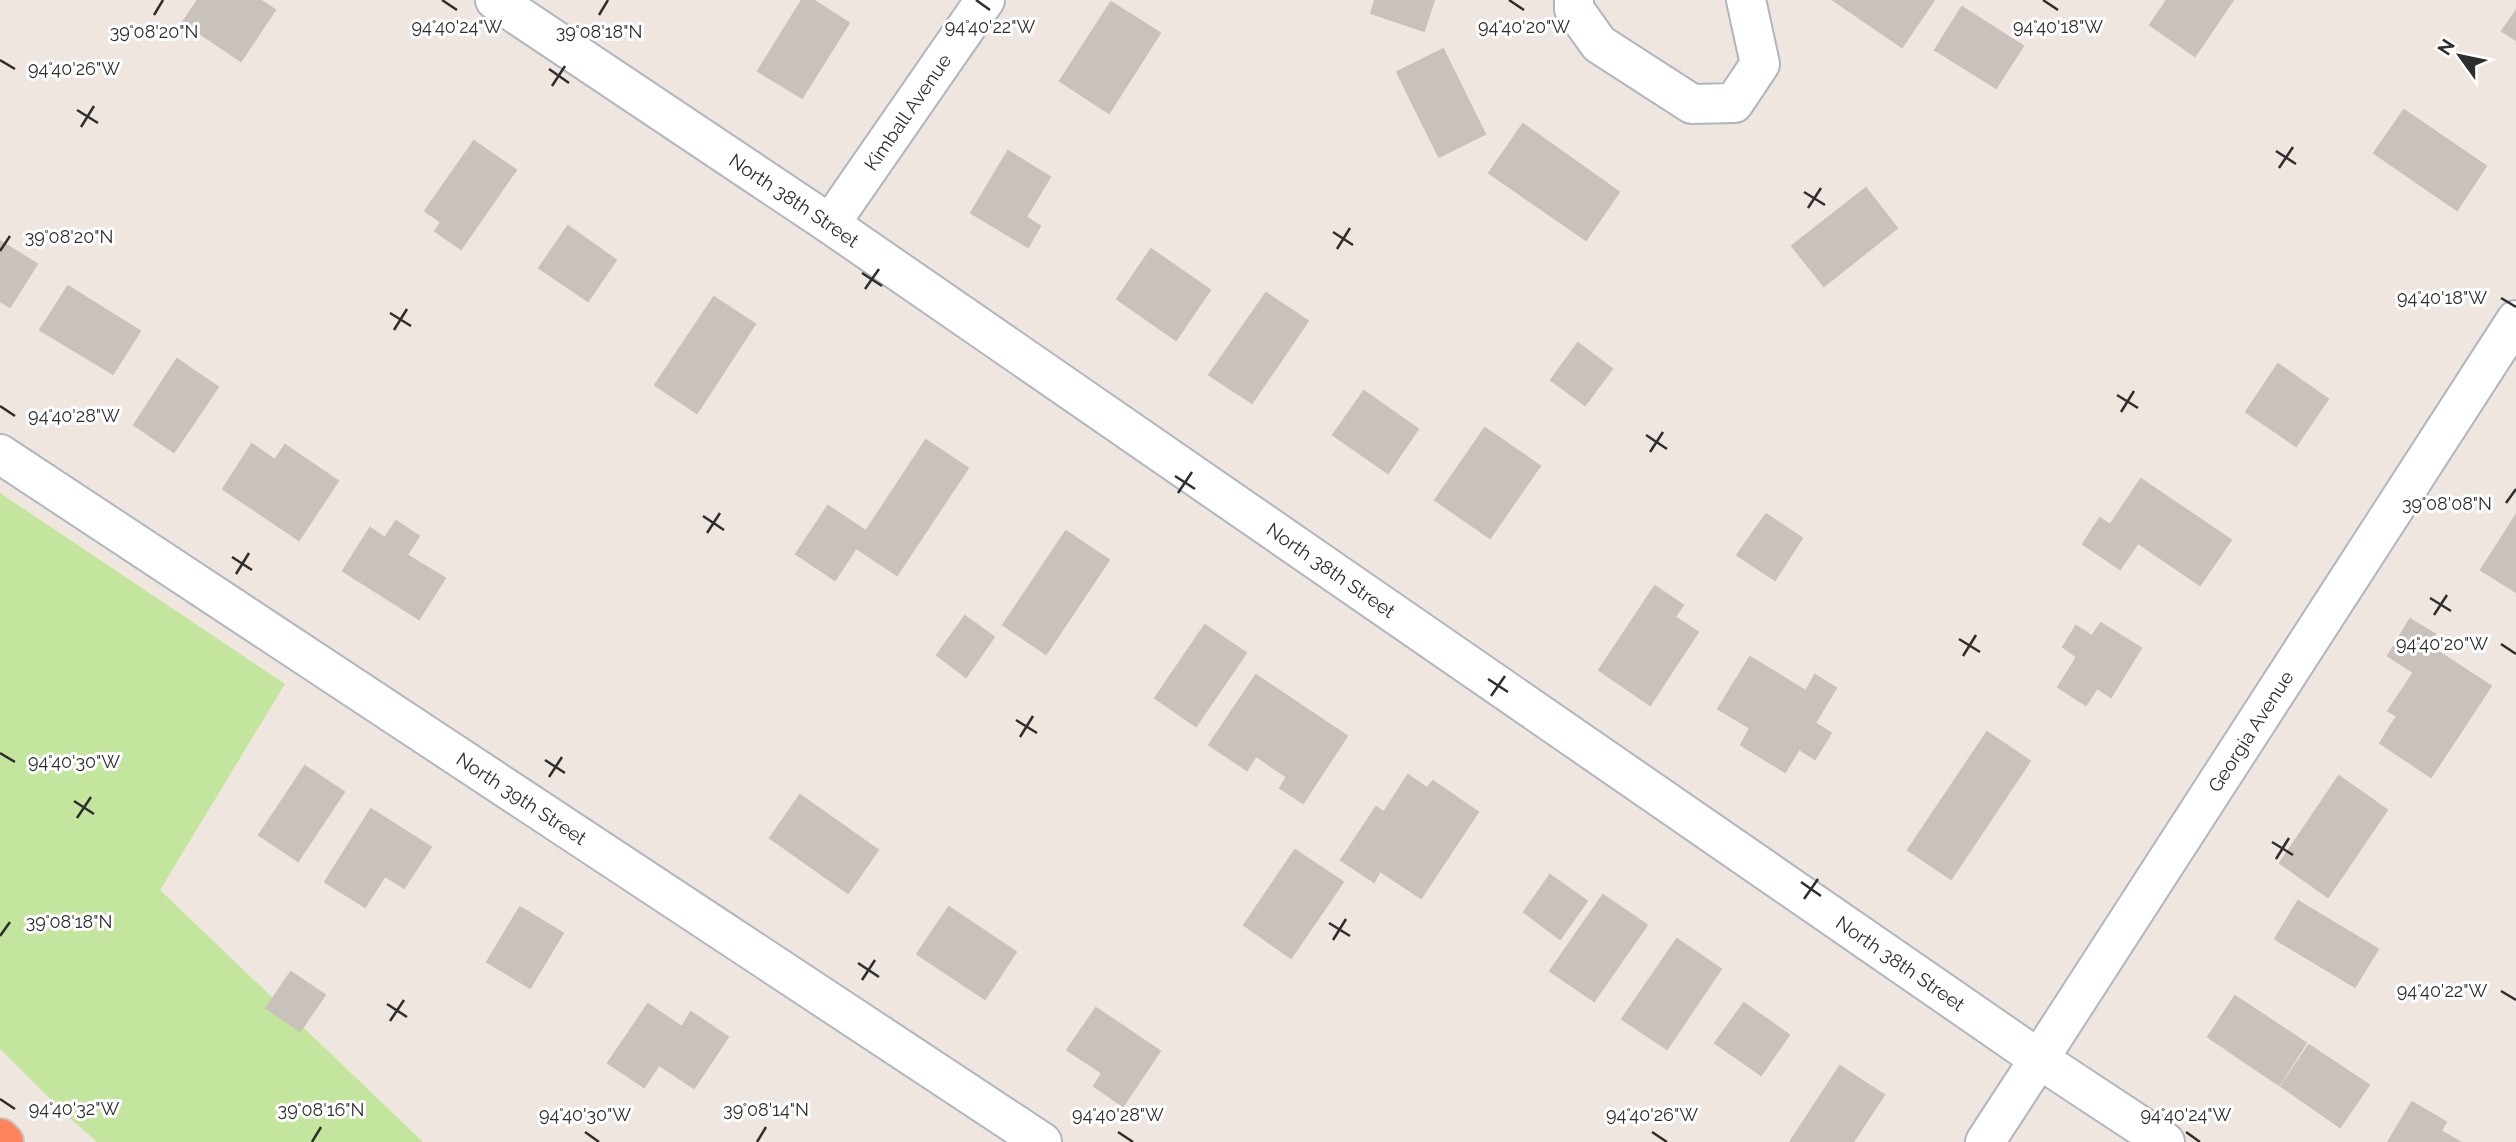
<svg xmlns="http://www.w3.org/2000/svg" width="2516" height="1142" font-family="Raleway,sans-serif">
	<rect width="100%" height="100%" fill="#efe6e0"/>
	<!-- green -->
	<polygon fill="#c4e59d" points="0,493 285,684 160,890 423,1142 97,1142 62,1111 0,1049"/>
	<!-- building -->
	<g fill="#c8c1bc" stroke="#cbc1ba" stroke-width="2">
		<polygon points="198,0 260,0 275,10 241,61 183,22"/>
		<polygon points="802,0 813,0 849,23 802,98 758,71"/>
		<polygon points="1375,0 1434,0 1424,31 1371,13"/>
		<polygon points="1833,0 1934,0 1902,47"/>
		<polygon points="2167,0 2233,0 2195,56 2150,25"/>
		<polygon points="1111,2 1160,33 1109,113 1060,81"/>
		<polygon points="1962,7 2023,46 1996,88 1935,50"/>
		<polygon points="2516,11 2516,40 2502,31"/>
		<polygon points="1443,49 1485,134 1439,157 1397,72"/>
		<polygon points="2404,110 2486,166 2457,210 2374,153"/>
		<polygon points="1523,124 1619,192 1586,240 1489,173"/>
		<polygon points="474,141 516,170 461,249 435,231 441,222 425,211"/>
		<polygon points="1008,151 1050,177 1026,217 1040,226 1028,247 971,213"/>
		<polygon points="1866,188 1897,228 1824,286 1792,246"/>
		<polygon points="568,226 616,260 588,301 539,268"/>
		<polygon points="0,241 37,264 10,307 0,301"/>
		<polygon points="1151,249 1210,290 1176,340 1117,299"/>
		<polygon points="68,286 140,331 113,374 40,330"/>
		<polygon points="1266,293 1308,321 1252,403 1209,375"/>
		<polygon points="714,297 755,324 697,413 655,385"/>
		<polygon points="1578,343 1612,369 1585,405 1551,380"/>
		<polygon points="177,359 218,387 174,452 134,425"/>
		<polygon points="2278,364 2328,399 2296,446 2246,412"/>
		<polygon points="1364,391 1418,429 1388,473 1333,435"/>
		<polygon points="1485,428 1540,466 1490,538 1435,500"/>
		<polygon points="926,440 968,468 897,575 856,548 835,580 796,554 828,506 866,531"/>
		<polygon points="252,444 275,460 285,445 338,481 299,540 223,489"/>
		<polygon points="2141,479 2231,540 2200,585 2138,543 2120,569 2083,544 2100,518 2110,525"/>
		<polygon points="1766,514 1802,538 1775,580 1737,555"/>
		<polygon points="2516,515 2516,592 2481,570"/>
		<polygon points="396,521 419,536 407,555 445,578 419,619 343,571 370,528 385,538"/>
		<polygon points="1066,531 1109,560 1046,654 1003,625"/>
		<polygon points="1655,586 1683,605 1675,617 1698,632 1650,705 1599,670"/>
		<polygon points="965,616 994,637 966,677 937,655"/>
		<polygon points="2410,619 2435,634 2413,672 2388,656"/>
		<polygon points="2101,623 2141,648 2111,697 2097,688 2086,705 2058,687 2077,657 2063,647 2076,626 2092,636"/>
		<polygon points="1205,625 1246,653 1196,726 1155,698"/>
		<polygon points="2431,647 2491,686 2431,777 2380,743 2397,716 2388,711"/>
		<polygon points="1750,657 1806,691 1815,675 1836,688 1815,723 1831,733 1815,759 1799,749 1785,772 1741,745 1750,728 1718,709"/>
		<polygon points="1256,675 1347,736 1303,803 1280,788 1287,777 1256,756 1247,770 1209,745"/>
		<polygon points="1987,732 2030,761 1951,879 1908,850"/>
		<polygon points="305,766 344,792 298,861 259,835"/>
		<polygon points="1408,775 1427,788 1433,781 1478,812 1421,898 1380,871 1374,882 1341,860 1376,807 1384,812"/>
		<polygon points="2339,776 2387,810 2328,897 2280,863"/>
		<polygon points="800,795 878,850 848,893 770,838"/>
		<polygon points="371,809 431,847 404,888 385,876 365,907 325,882"/>
		<polygon points="1295,850 1343,882 1291,958 1244,925"/>
		<polygon points="1550,875 1587,901 1560,939 1524,912"/>
		<polygon points="1603,895 1647,925 1594,1001 1550,971"/>
		<polygon points="2298,901 2378,949 2355,987 2275,939"/>
		<polygon points="520,907 563,933 530,988 487,962"/>
		<polygon points="949,907 1016,952 985,999 917,954"/>
		<polygon points="1677,939 1721,969 1667,1049 1622,1019"/>
		<polygon points="291,972 325,995 300,1031 266,1008"/>
		<polygon points="2235,996 2306,1043 2279,1085 2208,1037"/>
		<polygon points="1744,1003 1789,1035 1761,1075 1715,1043"/>
		<polygon points="648,1004 682,1027 691,1012 728,1037 694,1088 659,1065 644,1087 608,1063"/>
		<polygon points="1096,1008 1160,1051 1123,1106 1094,1086 1102,1073 1067,1050"/>
		<polygon points="2309,1045 2369,1085 2340,1127 2281,1086"/>
		<polygon points="1840,1066 1884,1095 1853,1142 1790,1142"/>
		<polygon points="2412,1102 2446,1122 2441,1131 2460,1142 2388,1142"/>
	</g>
	<g fill="none" stroke-linecap="round" stroke-linejoin="round">
		<!-- street casing -->
		<g stroke="#b0b6be" stroke-width="42">
			<g id="street">
				<polyline points="1574,0 1574,9 1599,44 1692,104 1734,103 1760,64 1746,0"/>
				<path id="s1" d="M830 224 985 0"/>
				<path id="s2" d="M0 454 1042 1142"/>
				<path id="s3" d="M2039 1059 2516 320"/>
			</g>
		</g>
		<!-- secondary casing -->
		<g stroke="#b0b6be" stroke-width="42">
			<g id="secondary">
				<path id="s4" d="M495 0 830 224 2039 1059 2165 1142"/>
				<polyline points="1985,1142 2039,1059"/>
			</g>
		</g>
		<!-- highway casing -->
		<g stroke="#c4c4c4" stroke-width="42">
			<polyline id="highway" points="0,1138 4,1142"/>
		</g>
		<!-- street -->
		<use href="#street" stroke="#fff" stroke-width="38"/>
		<!-- secondary -->
		<use href="#secondary" stroke="#fff" stroke-width="38"/>
		<!-- highway -->
		<use href="#highway" stroke="#ff835b" stroke-width="38"/>
	</g>
	<!-- ticks -->
	<path fill="none" stroke="#2e2e2e" stroke-width="2.5" d="M442 0 457 10M976 0 990 10M1509 0 1524 10M2043 0 2058 10M154 15 163 0M599 15 608 0M0 60 15 69M549 69 569 83M552 86 565 66M77 110 98 123M81 127 94 106M2276 151 2296 164M2279 168 2293 147M1804 192 1825 205M1808 208 1821 188M1333 232 1353 245M1337 249 1350 228M0 251 10 236M862 273 882 286M865 289 879 269M2501 298 2516 307M390 313 411 326M394 330 407 309M2117 395 2138 408M0 406 15 416M2121 412 2134 391M1646 435 1667 449M1650 452 1663 432M1175 476 1195 489M1178 493 1192 472M2506 503 2516 489M703 516 724 530M707 533 720 513M232 557 252 570M236 574 249 553M2430 598 2451 611M2434 615 2447 595M1959 639 1980 652M2501 644 2516 654M1963 656 1976 635M1488 679 1508 692M1491 696 1505 676M1016 720 1037 733M1020 737 1033 716M0 753 15 762M545 760 565 773M549 777 562 757M74 801 94 814M77 818 91 797M2272 842 2293 855M2276 859 2289 838M1801 882 1821 896M1804 899 1818 879M1329 923 1350 936M0 936 10 922M1333 940 1346 919M858 963 879 977M862 980 875 960M2501 991 2516 1000M387 1004 407 1017M390 1021 404 1000M0 1099 15 1109M585 1132 599 1142M1118 1132 1133 1142M1652 1132 1667 1142M2186 1132 2200 1142M312 1142 321 1127M757 1142 766 1127"/>
	<g text-anchor="middle" stroke-width="6" stroke-linejoin="round" paint-order="stroke">
		<!-- street labels -->
		<g font-size="19" fill="#2e2e2e" stroke="#fff">
			<text dy="7" stroke="none"><textPath href="#s1" startOffset="136">Kimball Avenue</textPath></text>
			<text dy="7" stroke="none"><textPath href="#s4" startOffset="360">North 38th Street</textPath></text>
			<text dy="7" stroke="none"><textPath href="#s4" startOffset="1012">North 38th Street</textPath></text>
			<text dy="7" stroke="none"><textPath href="#s3" startOffset="390">Georgia Avenue</textPath></text>
			<text dy="7" stroke="none"><textPath href="#s2" startOffset="625">North 39th Street</textPath></text>
			<text dy="7" stroke="none"><textPath href="#s4" startOffset="1704">North 38th Street</textPath></text>
		</g>
	</g>
	<g font-size="18" text-anchor="middle" fill="#2e2e2e" stroke="#fff" stroke-width="6" stroke-linejoin="round" paint-order="stroke">
		<text x="2058" y="33">94°40'18"W</text>
		<text x="457" y="33">94°40'24"W</text>
		<text x="990" y="33">94°40'22"W</text>
		<text x="1524" y="33">94°40'20"W</text>
		<text x="154" y="38">39°08'20"N</text>
		<text x="599" y="38">39°08'18"N</text>
		<text x="74" y="75">94°40'26"W</text>
		<text x="69" y="243">39°08'20"N</text>
		<text x="2442" y="304">94°40'18"W</text>
		<text x="74" y="422">94°40'28"W</text>
		<text x="2447" y="510">39°08'08"N</text>
		<text x="2442" y="650">94°40'20"W</text>
		<text x="74" y="768">94°40'30"W</text>
		<text x="69" y="928">39°08'18"N</text>
		<text x="2442" y="997">94°40'22"W</text>
		<text x="74" y="1115">94°40'32"W</text>
		<text x="321" y="1116">39°08'16"N</text>
		<text x="766" y="1116">39°08'14"N</text>
		<text x="585" y="1121">94°40'30"W</text>
		<text x="1118" y="1121">94°40'28"W</text>
		<text x="1652" y="1121">94°40'26"W</text>
		<text x="2186" y="1121">94°40'24"W</text>
	</g>
	<!-- north arrow -->
	<g transform="translate(2460 56) rotate(303)" stroke="#ffffff" stroke-width="5" paint-order="stroke">
	<path d="M0-5L12 26L0 18L-12 26Z" fill="#2e2e2e"/>
	<text y="-10" font-size="19" font-weight="bold" text-anchor="middle" fill="#2e2e2e">N</text>
	</g>
</svg>
